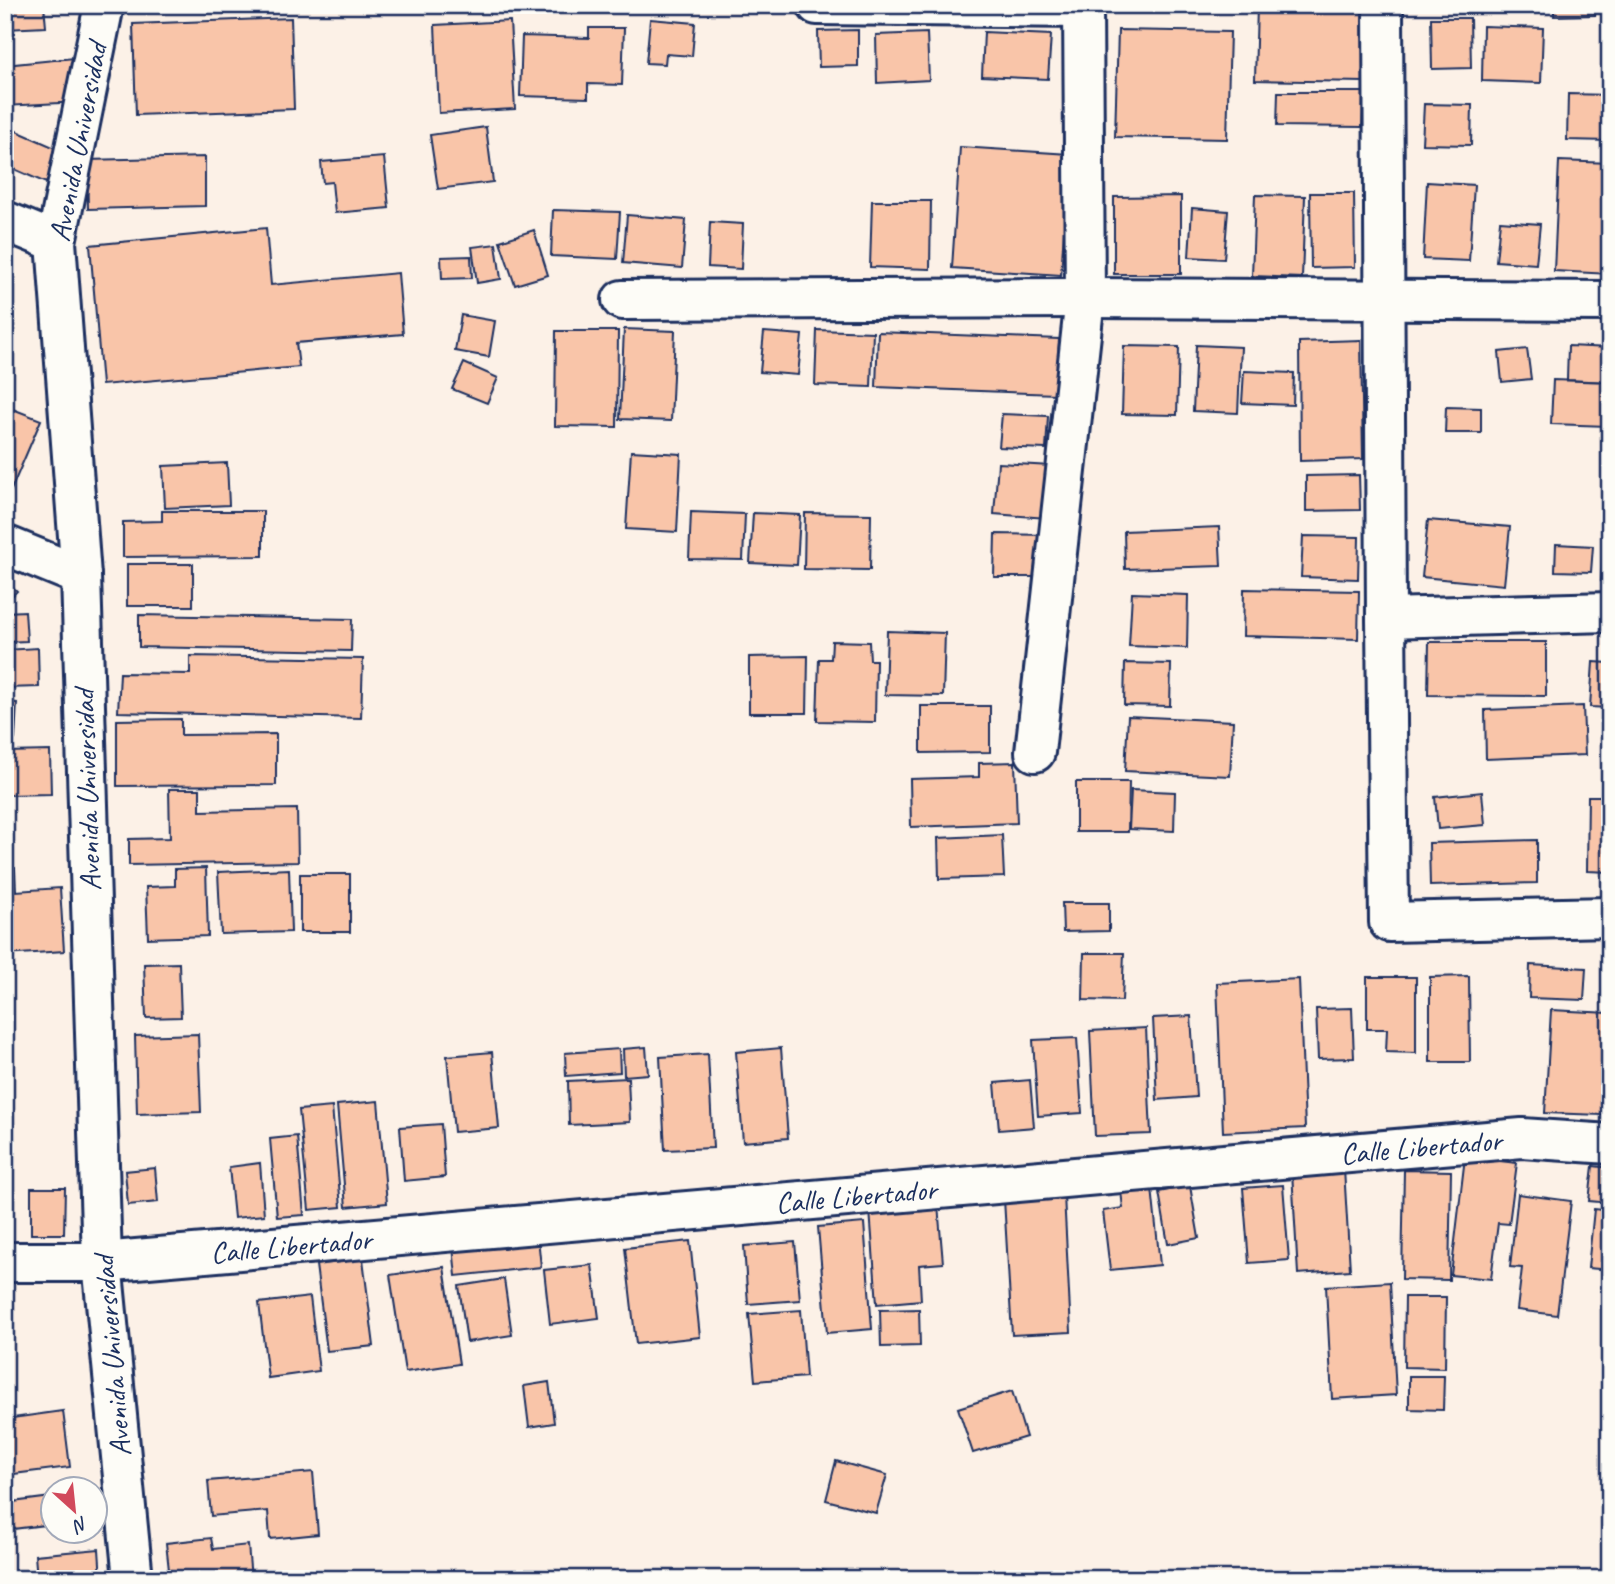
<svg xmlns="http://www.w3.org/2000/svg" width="1615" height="1584" font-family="Caveat,sans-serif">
	<rect width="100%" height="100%" fill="#fcf1e7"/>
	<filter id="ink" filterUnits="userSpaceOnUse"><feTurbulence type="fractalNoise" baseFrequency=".0143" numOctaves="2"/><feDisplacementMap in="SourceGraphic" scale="14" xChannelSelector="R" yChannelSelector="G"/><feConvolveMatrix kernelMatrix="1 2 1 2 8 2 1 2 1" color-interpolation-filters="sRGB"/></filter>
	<g filter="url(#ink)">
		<!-- building -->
		<g fill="#f9c5a9" stroke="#1b2f5e" stroke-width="2">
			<polygon points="5,5 44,5 46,27 5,29"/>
			<polygon points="1131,5 1193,5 1193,13 1130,11"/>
			<polygon points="1257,5 1367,5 1365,82 1255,80"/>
			<polygon points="1554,5 1595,5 1595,15 1554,16"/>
			<polygon points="291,18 294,109 136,115 133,24"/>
			<polygon points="1431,18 1470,18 1471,68 1432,69"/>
			<polygon points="650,19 695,23 692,56 666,54 665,64 646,63"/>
			<polygon points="510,21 515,109 439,113 435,25"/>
			<polygon points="1483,26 1543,28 1541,83 1482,81"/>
			<polygon points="589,28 624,28 622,85 588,84 588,98 520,96 522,36 589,38"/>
			<polygon points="858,30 858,66 819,67 818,31"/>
			<polygon points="1118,30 1230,32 1227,139 1115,137"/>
			<polygon points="984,32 1051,35 1048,79 982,76"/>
			<polygon points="927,33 929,80 877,83 876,35"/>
			<polygon points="74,58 78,102 5,106 5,65"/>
			<polygon points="1278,92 1363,92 1362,127 1277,126"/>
			<polygon points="1568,94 1610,95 1610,141 1567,140"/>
			<polygon points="1424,104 1472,105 1471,145 1422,144"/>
			<polygon points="5,126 60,150 46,183 5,165"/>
			<polygon points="486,127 493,182 438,189 430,135"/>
			<polygon points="960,147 1069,154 1061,275 952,268"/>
			<polygon points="205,157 205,206 88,209 87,160"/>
			<polygon points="384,157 389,208 335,213 332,182 323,183 321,162"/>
			<polygon points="1559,161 1610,163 1610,274 1554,271"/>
			<polygon points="1427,182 1474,185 1469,261 1423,259"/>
			<polygon points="1310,193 1354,193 1355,267 1311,268"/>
			<polygon points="1255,195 1305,196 1302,278 1252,276"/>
			<polygon points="1181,196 1181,274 1114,274 1114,197"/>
			<polygon points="872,201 931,201 930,269 870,267"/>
			<polygon points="1192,208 1228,211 1224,259 1189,257"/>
			<polygon points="553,210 620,212 617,259 551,256"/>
			<polygon points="627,215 686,220 682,268 623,263"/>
			<polygon points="1500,221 1540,224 1536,264 1496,261"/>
			<polygon points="710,222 743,224 741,269 708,267"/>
			<polygon points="266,228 271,285 398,273 403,334 296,343 299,367 102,385 90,245"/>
			<polygon points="534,230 548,275 515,285 500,241"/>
			<polygon points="496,244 501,279 477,283 472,247"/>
			<polygon points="471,256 472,278 442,279 441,257"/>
			<polygon points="461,315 495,321 489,357 455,351"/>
			<polygon points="624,329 675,331 671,421 620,419"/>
			<polygon points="817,330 873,332 871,387 815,385"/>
			<polygon points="556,331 618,331 617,427 555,426"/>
			<polygon points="764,332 802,335 798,375 760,372"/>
			<polygon points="878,332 1059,339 1056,394 876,387"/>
			<polygon points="1361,340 1363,459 1300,461 1299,342"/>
			<polygon points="1196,345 1241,347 1238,413 1193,411"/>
			<polygon points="1124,346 1179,347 1177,415 1122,414"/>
			<polygon points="1568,346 1610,348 1609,382 1567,380"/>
			<polygon points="1527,349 1531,379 1502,382 1499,352"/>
			<polygon points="464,363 498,378 487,403 452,389"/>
			<polygon points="1244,371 1294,373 1293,405 1242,403"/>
			<polygon points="1553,380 1609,382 1608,426 1551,424"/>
			<polygon points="5,406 41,420 8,497 5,496"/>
			<polygon points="1446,407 1481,408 1481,433 1445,433"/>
			<polygon points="1002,414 1048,416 1046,449 999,447"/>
			<polygon points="631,451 681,454 677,532 626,529"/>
			<polygon points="227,463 229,505 165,508 163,466"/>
			<polygon points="998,463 1051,466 1047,518 994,514"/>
			<polygon points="1610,466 1610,582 1601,581"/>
			<polygon points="1359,475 1360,510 1306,511 1306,476"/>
			<polygon points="162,511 263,511 263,556 123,557 123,522 162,521"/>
			<polygon points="691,512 745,514 743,560 689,559"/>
			<polygon points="753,513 800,515 797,565 750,563"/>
			<polygon points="805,513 871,514 870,570 804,569"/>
			<polygon points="1428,520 1510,527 1504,585 1422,577"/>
			<polygon points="1219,527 1221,566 1125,569 1124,531"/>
			<polygon points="995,534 1047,535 1046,577 994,577"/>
			<polygon points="1303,536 1359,537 1358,579 1301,577"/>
			<polygon points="1556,544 1593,546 1591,572 1555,571"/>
			<rect x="127" y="564" width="66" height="42"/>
			<polygon points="5,580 17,591 5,603"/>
			<polygon points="1244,589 1359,591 1358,639 1243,636"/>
			<polygon points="1132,593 1188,595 1187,648 1129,646"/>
			<polygon points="25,611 27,641 5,642 5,612"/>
			<polygon points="139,615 352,619 351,651 139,647"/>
			<polygon points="887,631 945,633 943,696 885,695"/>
			<polygon points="832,641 869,642 870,660 876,660 875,722 817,721 819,659 831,659"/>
			<polygon points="1429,642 1546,642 1546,696 1428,695"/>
			<polygon points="38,648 39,687 5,688 5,650"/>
			<polygon points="190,656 363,659 361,718 118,712 120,673 190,674"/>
			<polygon points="808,656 807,713 749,713 749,657"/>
			<polygon points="1593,662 1610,663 1610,708 1590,707"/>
			<polygon points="1125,663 1171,664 1170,706 1124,705"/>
			<polygon points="5,702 17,703 15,739 5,738"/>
			<polygon points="921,706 990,706 990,752 921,753"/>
			<polygon points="1583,706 1585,755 1486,759 1485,710"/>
			<polygon points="1128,716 1233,721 1230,776 1125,771"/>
			<polygon points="181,719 181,735 276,734 276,785 117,786 117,720"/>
			<polygon points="50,751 51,794 5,795 5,752"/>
			<polygon points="1015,762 1017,823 911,827 910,779 979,777 979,763"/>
			<polygon points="1076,782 1129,782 1128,832 1076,832"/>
			<polygon points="169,789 200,789 200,811 297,809 298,862 129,865 129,839 170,838"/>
			<polygon points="1131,790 1175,792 1174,831 1129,829"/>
			<polygon points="1482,792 1485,825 1438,829 1435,797"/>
			<polygon points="1588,796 1610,796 1610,872 1587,871"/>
			<polygon points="1002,835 1004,877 939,879 938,838"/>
			<polygon points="1537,840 1537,883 1430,886 1429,843"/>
			<polygon points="15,868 16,891 60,888 64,951 5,955 5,869"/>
			<polygon points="206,868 208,936 148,938 146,887 175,886 175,869"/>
			<polygon points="289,869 291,932 221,934 218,872"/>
			<rect x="300" y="874" width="50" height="58"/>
			<polygon points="1062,903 1109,903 1109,931 1063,932"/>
			<polygon points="1084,953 1124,953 1122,1001 1083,1000"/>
			<polygon points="179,963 181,1017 146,1018 144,964"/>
			<polygon points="1530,965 1586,968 1584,1000 1529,998"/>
			<polygon points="1469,976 1470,1062 1430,1062 1430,977"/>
			<polygon points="1367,977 1416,977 1416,1053 1386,1052 1387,1029 1367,1029"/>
			<polygon points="1299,979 1305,1128 1223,1132 1217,983"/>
			<polygon points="1352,1008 1354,1058 1318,1059 1316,1009"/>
			<polygon points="1551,1010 1609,1013 1603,1115 1545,1113"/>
			<rect x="5" y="1015" width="7" height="19"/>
			<polygon points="1191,1016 1196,1097 1157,1100 1153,1018"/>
			<polygon points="1146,1028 1151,1134 1095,1136 1090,1031"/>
			<polygon points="198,1034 201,1112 137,1114 135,1036"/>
			<polygon points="1077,1038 1082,1113 1038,1116 1033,1040"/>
			<polygon points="646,1047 648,1074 624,1076 623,1049"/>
			<polygon points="781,1048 788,1138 743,1142 736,1052"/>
			<polygon points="619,1049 620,1072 566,1076 565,1053"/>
			<polygon points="492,1052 499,1128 454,1132 447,1056"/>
			<polygon points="708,1054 713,1148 665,1150 660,1057"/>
			<polygon points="628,1078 630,1122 569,1125 568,1081"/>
			<polygon points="1030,1080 1034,1127 999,1130 995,1083"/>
			<polygon points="378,1101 387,1203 346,1207 337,1105"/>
			<polygon points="332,1107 341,1207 309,1210 299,1110"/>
			<polygon points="441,1124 445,1177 404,1181 400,1127"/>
			<polygon points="297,1136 304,1215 277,1217 270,1139"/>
			<polygon points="1465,1157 1517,1163 1509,1224 1498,1223 1491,1279 1451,1275"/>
			<polygon points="260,1163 264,1215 234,1218 229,1167"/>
			<polygon points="1593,1166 1610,1168 1610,1203 1589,1201"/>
			<polygon points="155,1168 158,1202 128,1205 125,1171"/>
			<polygon points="1344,1169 1350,1270 1298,1274 1292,1172"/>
			<polygon points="1404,1170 1451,1171 1449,1280 1402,1279"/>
			<polygon points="1283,1185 1289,1260 1249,1263 1243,1188"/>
			<polygon points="1190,1186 1199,1238 1168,1244 1159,1192"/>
			<polygon points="31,1188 65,1188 64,1234 31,1234"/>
			<polygon points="1152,1188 1160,1265 1110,1270 1103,1211 1123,1208 1121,1191"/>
			<polygon points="1518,1194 1571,1201 1557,1315 1517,1310 1522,1268 1510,1267"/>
			<polygon points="1064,1195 1071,1332 1012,1335 1004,1199"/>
			<polygon points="938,1205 943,1263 919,1265 921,1300 877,1304 870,1210"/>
			<polygon points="1594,1209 1610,1211 1610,1270 1588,1268"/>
			<polygon points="864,1223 872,1329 827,1333 818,1227"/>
			<polygon points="538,1238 541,1267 456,1276 453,1247"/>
			<polygon points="690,1241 700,1337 636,1344 625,1248"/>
			<polygon points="795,1242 800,1300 748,1304 744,1246"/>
			<polygon points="363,1259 374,1346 327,1351 316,1265"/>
			<polygon points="592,1265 599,1318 550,1324 544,1270"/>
			<polygon points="444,1267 459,1364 405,1372 390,1275"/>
			<polygon points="504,1279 512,1335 467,1342 459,1286"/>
			<polygon points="1390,1282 1396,1395 1332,1399 1326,1286"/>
			<polygon points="310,1297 319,1371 268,1378 259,1303"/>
			<polygon points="1405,1297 1446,1297 1445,1368 1404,1367"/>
			<polygon points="919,1309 920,1346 881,1347 880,1310"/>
			<polygon points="801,1310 806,1377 755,1381 749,1314"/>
			<polygon points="1409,1376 1444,1376 1443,1410 1409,1409"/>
			<polygon points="549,1382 554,1423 529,1427 524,1386"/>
			<polygon points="1012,1391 1026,1437 973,1453 958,1408"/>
			<polygon points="63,1411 70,1467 5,1475 5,1419"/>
			<polygon points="836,1461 887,1475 876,1513 826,1500"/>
			<polygon points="313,1472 318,1534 270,1539 268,1511 211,1516 208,1481"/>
			<polygon points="102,1490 106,1517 94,1519 94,1491"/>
			<polygon points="52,1497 52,1524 5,1530 5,1503"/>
			<polygon points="211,1538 213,1549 248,1545 251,1579 170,1579 166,1543"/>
			<polygon points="99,1549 101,1579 37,1579 35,1555"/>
			<polygon points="817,1569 856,1579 815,1579"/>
		</g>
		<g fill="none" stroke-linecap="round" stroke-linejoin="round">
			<!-- street casing -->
			<g stroke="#1b2f5e" stroke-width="44">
				<g id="street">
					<polyline points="104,5 56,242 81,576 102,1262 133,1579"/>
					<polyline points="817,5 1083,8"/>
					<polyline points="1383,5 1386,618 1389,922 1610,917"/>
					<polyline points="5,221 56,242"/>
					<polyline points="622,300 1085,298 1610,301"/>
					<polyline points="5,545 81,576"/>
					<polyline points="1386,618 1610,612"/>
					<polyline points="1035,752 1085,298 1083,5"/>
					<polyline points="5,1262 102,1262 1522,1138 1610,1144"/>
				</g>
			</g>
			<!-- street -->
			<use href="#street" stroke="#fdfcf7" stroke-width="38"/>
		</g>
	</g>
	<g text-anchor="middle" stroke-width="6" stroke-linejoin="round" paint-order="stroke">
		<!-- street labels -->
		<g font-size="30" fill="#1b2f5e" stroke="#fdfcf7">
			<text transform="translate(78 142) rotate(-79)" y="10">Avenida Universidad</text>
			<text transform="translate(87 790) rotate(-92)" y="10">Avenida Universidad</text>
			<text transform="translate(1421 1147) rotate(-5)" y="10">Calle Libertador</text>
			<text transform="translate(856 1196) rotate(-5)" y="10">Calle Libertador</text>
			<text transform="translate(291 1246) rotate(-5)" y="10">Calle Libertador</text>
			<text transform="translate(112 1356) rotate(-95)" y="10">Avenida Universidad</text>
		</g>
	</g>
	<!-- margin -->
	<rect width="1615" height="1584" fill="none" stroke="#fdfcf7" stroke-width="28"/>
	<rect x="14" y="14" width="1587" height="1556" fill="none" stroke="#1b2f5e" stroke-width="2.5" filter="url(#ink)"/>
	<!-- north arrow -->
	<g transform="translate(74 1510) rotate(153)"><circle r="33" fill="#fdfcf7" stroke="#a3aaba" stroke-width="2"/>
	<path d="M0-5L12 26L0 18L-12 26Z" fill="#d1495b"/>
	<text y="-10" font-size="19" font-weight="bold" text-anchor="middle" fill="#1b2f5e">N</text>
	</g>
</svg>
